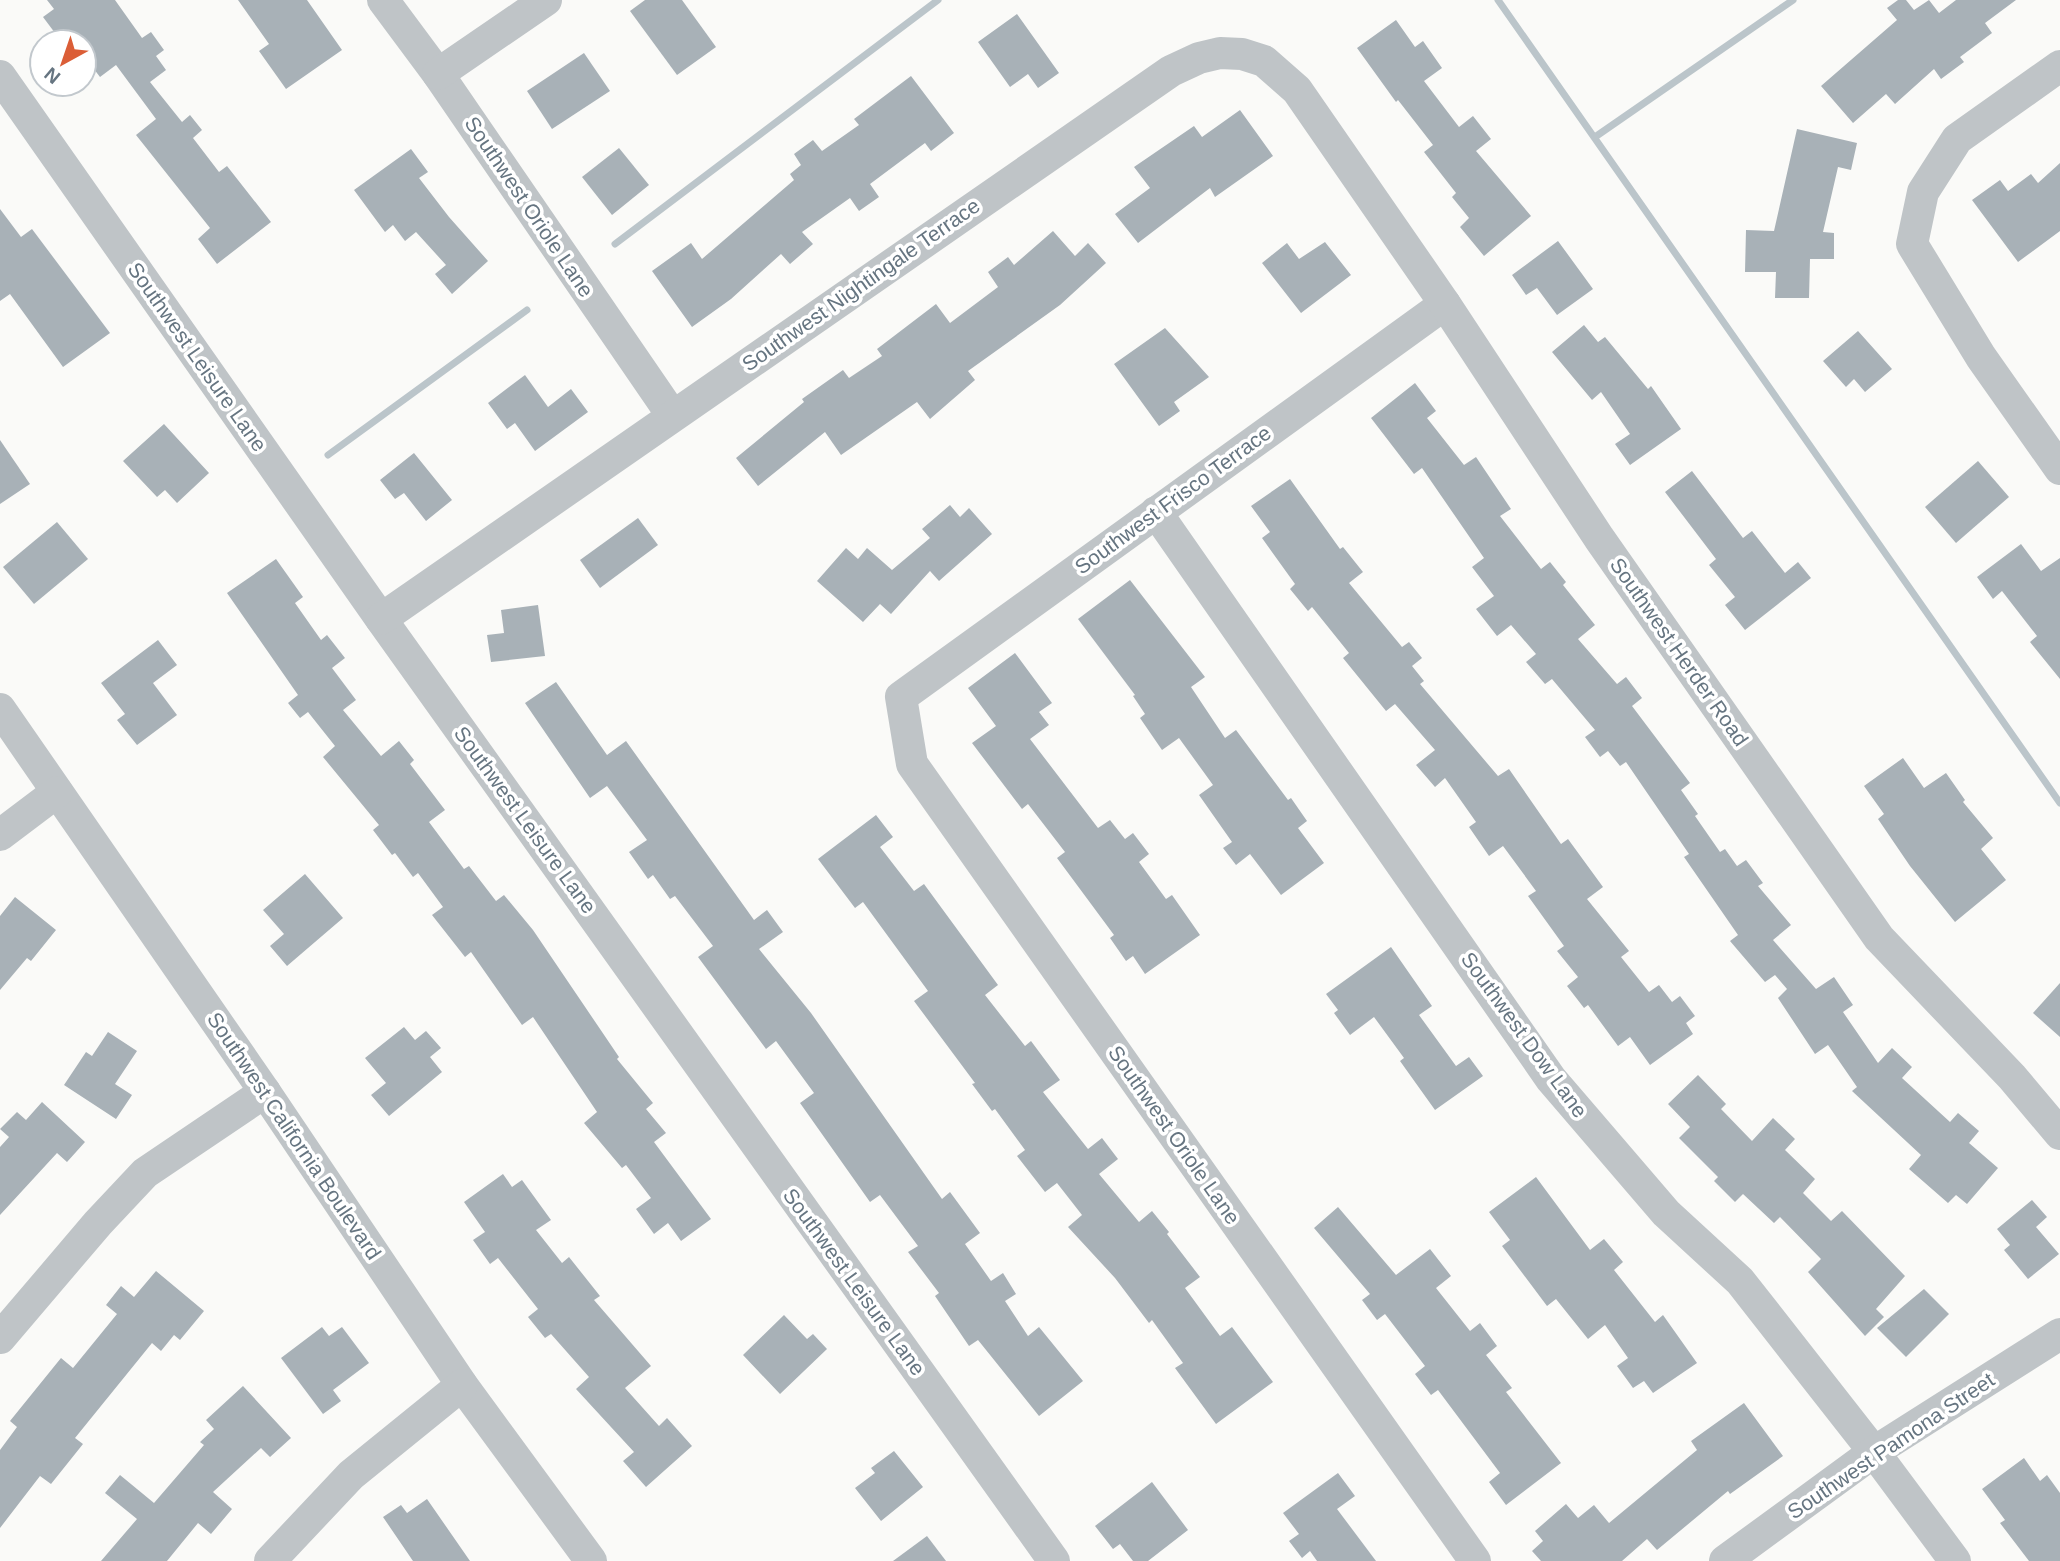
<svg xmlns="http://www.w3.org/2000/svg" width="2060" height="1561" font-family="Helvetica,sans-serif">
	<rect width="100%" height="100%" fill="#fafaf8"/>
	<g fill="none" stroke-linecap="round" stroke-linejoin="round">
		<!-- stream -->
		<g stroke="#bbc5ca" stroke-width="7">
			<polyline points="1498,0 2060,803"/>
			<polyline points="1595,137 1793,0"/>
			<polyline points="615,244 938,0"/>
			<polyline points="328,455 527,310"/>
		</g>
	</g>
	<!-- building -->
	<g fill="#a8b1b7">
		<polygon points="47,0 115,0 142,38 151,32 164,50 156,56 166,70 150,82 182,122 190,115 202,130 193,138 219,172 227,166 271,222 217,264 198,239 210,228 136,135 156,119 116,65 100,77 84,56 84,42 74,42 69,35 61,41 43,17 54,9"/>
		<polygon points="238,0 307,0 342,50 286,89 259,51 269,44"/>
		<polygon points="645,0 682,0 716,47 677,75 630,11"/>
		<polygon points="1898,0 1906,0 1914,10 1929,0 1939,13 1956,0 2016,0 1985,23 1992,33 1960,57 1964,62 1941,79 1934,69 1895,104 1886,94 1853,123 1821,86 1897,20 1887,8"/>
		<polygon points="1017,14 1059,73 1038,88 1028,74 1010,87 978,42"/>
		<polygon points="1396,20 1415,47 1423,41 1442,68 1424,81 1459,127 1473,116 1491,139 1476,151 1531,216 1484,256 1460,227 1469,218 1452,197 1456,193 1424,152 1433,145 1398,100 1396,102 1357,48"/>
		<polygon points="584,53 610,91 552,129 527,91"/>
		<polygon points="911,76 954,133 931,151 925,143 870,184 879,197 859,211 850,198 802,232 813,244 790,264 781,254 731,299 692,327 652,271 691,243 702,259 794,180 790,174 801,165 794,154 813,140 822,151 859,125 854,119"/>
		<polygon points="1240,110 1273,156 1215,197 1210,188 1138,243 1115,214 1150,188 1134,167 1194,126 1202,137"/>
		<polygon points="1797,129 1857,143 1851,170 1838,167 1823,232 1834,233 1834,259 1810,259 1809,298 1775,298 1776,272 1745,272 1746,230 1774,231"/>
		<polygon points="619,148 649,185 612,215 582,177"/>
		<polygon points="411,149 428,172 419,178 449,217 488,261 452,294 435,274 446,265 416,232 405,241 393,225 385,232 354,190"/>
		<polygon points="2060,163 2060,231 2018,262 1972,200 2000,180 2008,191 2031,174 2038,183"/>
		<polygon points="0,209 21,237 32,229 110,333 63,367 10,294 0,301"/>
		<polygon points="1053,231 1075,256 1088,243 1106,263 1060,305 968,371 975,380 930,419 917,402 841,455 825,432 758,486 736,458 804,402 802,399 843,370 849,378 882,356 877,349 936,304 950,323 998,287 988,272 1008,257 1014,265"/>
		<polygon points="1558,241 1593,289 1557,315 1537,288 1526,295 1512,275"/>
		<polygon points="1325,242 1351,275 1301,313 1262,263 1287,243 1299,259"/>
		<polygon points="1584,325 1598,342 1605,337 1648,389 1651,386 1681,429 1630,465 1615,444 1630,434 1601,392 1592,400 1552,352"/>
		<polygon points="1165,328 1209,377 1174,402 1180,411 1159,426 1114,364"/>
		<polygon points="1858,331 1892,369 1865,392 1854,379 1846,387 1823,361"/>
		<polygon points="525,375 548,407 571,389 588,412 535,451 515,423 507,429 488,403"/>
		<polygon points="1415,383 1436,411 1427,418 1464,465 1476,457 1511,509 1500,516 1541,569 1550,562 1566,582 1563,585 1595,625 1578,639 1617,684 1626,677 1642,698 1632,706 1690,783 1681,790 1698,814 1695,816 1720,852 1725,849 1737,866 1746,860 1763,883 1758,886 1791,925 1773,940 1816,989 1834,977 1853,1005 1843,1012 1878,1063 1892,1048 1912,1067 1902,1078 1950,1122 1958,1113 1979,1131 1969,1143 1998,1168 1967,1204 1956,1195 1948,1203 1909,1169 1921,1155 1852,1091 1857,1087 1828,1045 1815,1054 1778,998 1787,989 1775,975 1765,982 1730,941 1738,935 1684,857 1689,854 1626,762 1620,766 1608,751 1600,757 1585,737 1595,730 1552,679 1545,684 1526,662 1536,654 1511,625 1497,636 1476,609 1494,596 1472,567 1484,558 1422,468 1414,474 1371,418"/>
		<polygon points="164,424 209,473 177,503 165,490 157,497 123,461"/>
		<polygon points="0,440 30,484 0,504"/>
		<polygon points="414,453 452,500 426,521 404,493 395,499 380,480"/>
		<polygon points="1978,461 2009,497 1956,543 1925,507"/>
		<polygon points="1692,471 1743,538 1752,531 1785,573 1798,562 1811,578 1745,630 1725,605 1735,597 1709,565 1716,559 1665,492"/>
		<polygon points="1290,479 1340,549 1343,547 1363,572 1349,583 1402,647 1409,642 1422,658 1412,666 1424,681 1420,684 1498,776 1509,769 1561,844 1568,839 1603,887 1587,899 1629,951 1621,957 1649,992 1659,985 1672,1002 1680,996 1695,1016 1686,1023 1693,1034 1650,1065 1630,1037 1618,1046 1588,1005 1584,1008 1567,986 1578,977 1557,951 1564,946 1528,896 1536,891 1503,846 1489,856 1469,827 1476,822 1445,778 1435,787 1416,765 1435,750 1395,704 1386,711 1343,658 1349,653 1312,607 1308,611 1290,589 1295,584 1262,538 1270,532 1251,506"/>
		<polygon points="950,505 960,517 969,508 992,534 939,581 930,571 891,614 880,604 863,622 817,581 846,548 858,559 867,548 892,570 930,538 922,529"/>
		<polygon points="638,518 658,545 600,588 580,560"/>
		<polygon points="57,522 88,559 34,604 3,567"/>
		<polygon points="2021,544 2041,571 2060,558 2060,679 2030,642 2037,636 2002,591 1993,599 1977,577"/>
		<polygon points="276,559 303,597 295,603 321,640 327,635 345,658 332,668 356,700 343,710 381,756 399,741 414,760 410,764 445,810 429,822 464,869 469,866 496,901 504,895 533,930 619,1057 617,1059 653,1103 646,1109 666,1133 654,1142 711,1219 681,1241 668,1223 654,1234 636,1209 651,1198 626,1165 622,1168 584,1123 597,1112 533,1017 522,1025 471,952 465,957 432,915 443,907 418,873 413,877 395,853 392,855 373,830 379,825 323,757 335,746 308,712 300,718 288,703 298,695 227,593"/>
		<polygon points="1130,580 1205,677 1191,687 1225,738 1236,730 1288,800 1291,798 1307,821 1298,828 1324,863 1281,895 1250,854 1236,865 1223,848 1232,842 1199,795 1213,785 1179,738 1162,750 1140,718 1145,714 1133,696 1135,695 1078,619"/>
		<polygon points="538,605 545,656 491,662 487,635 504,633 501,610"/>
		<polygon points="158,640 177,665 153,683 177,715 137,745 117,720 125,714 101,683"/>
		<polygon points="1015,653 1052,703 1039,712 1049,725 1030,739 1098,828 1110,820 1125,839 1133,833 1149,854 1139,862 1166,899 1172,895 1200,935 1145,974 1133,956 1126,961 1110,938 1114,935 1057,858 1065,852 1028,804 1022,809 972,743 996,726 968,688"/>
		<polygon points="556,682 607,755 626,741 754,920 767,910 783,932 759,949 811,1013 942,1199 950,1192 980,1233 965,1244 991,1281 1003,1273 1016,1294 1005,1301 1028,1336 1039,1327 1083,1381 1039,1416 978,1340 969,1346 935,1296 939,1293 908,1252 918,1246 880,1195 870,1202 800,1103 814,1093 776,1041 766,1049 698,957 713,946 675,896 670,899 653,875 648,879 629,852 647,840 607,786 590,798 525,703"/>
		<polygon points="1903,758 1924,788 1946,773 1965,800 1963,802 1993,838 1981,849 2006,880 1955,922 1910,866 1878,819 1884,814 1864,786"/>
		<polygon points="876,815 893,837 880,847 914,891 924,884 998,985 985,995 1025,1046 1031,1041 1060,1080 1043,1092 1088,1149 1102,1138 1118,1159 1099,1174 1139,1222 1152,1211 1169,1232 1167,1234 1200,1277 1185,1288 1220,1336 1232,1327 1273,1382 1216,1424 1175,1368 1183,1363 1152,1320 1149,1323 1115,1278 1068,1227 1082,1215 1057,1183 1045,1192 1017,1156 1025,1150 995,1109 992,1111 972,1084 975,1083 914,1001 928,991 863,902 855,908 818,859"/>
		<polygon points="305,874 343,918 287,966 270,946 284,934 263,910"/>
		<polygon points="15,897 56,930 31,961 27,958 0,990 0,916"/>
		<polygon points="1391,947 1432,1006 1419,1015 1456,1066 1469,1057 1483,1076 1435,1110 1400,1061 1404,1058 1374,1017 1350,1035 1334,1013 1338,1010 1326,994"/>
		<polygon points="2060,983 2060,1037 2033,1013"/>
		<polygon points="404,1027 415,1040 426,1031 441,1048 430,1057 442,1072 389,1116 371,1095 386,1083 365,1058"/>
		<polygon points="108,1032 137,1051 115,1084 132,1095 116,1119 64,1085 86,1052 92,1056"/>
		<polygon points="1698,1075 1726,1104 1721,1109 1752,1141 1773,1118 1795,1139 1785,1150 1815,1179 1803,1193 1831,1221 1842,1211 1905,1276 1876,1309 1884,1317 1865,1336 1808,1272 1821,1259 1780,1217 1774,1223 1743,1194 1735,1202 1714,1181 1718,1177 1679,1138 1690,1127 1668,1104"/>
		<polygon points="42,1102 85,1142 67,1162 57,1153 0,1215 0,1147 9,1137 0,1129 17,1112 26,1120"/>
		<polygon points="503,1174 512,1187 522,1180 551,1220 536,1230 562,1263 569,1257 600,1296 594,1300 651,1366 625,1388 659,1426 667,1418 692,1446 646,1487 623,1461 634,1452 576,1389 589,1377 551,1334 545,1338 528,1317 538,1309 498,1258 490,1264 473,1240 485,1232 464,1202"/>
		<polygon points="1536,1177 1590,1250 1604,1239 1623,1262 1614,1270 1655,1322 1663,1315 1697,1363 1653,1393 1644,1381 1633,1388 1617,1366 1628,1358 1605,1325 1588,1339 1556,1299 1547,1306 1502,1246 1510,1240 1489,1212"/>
		<polygon points="2032,1200 2047,1217 2036,1227 2059,1254 2028,1279 2004,1250 2010,1245 1997,1229"/>
		<polygon points="1338,1207 1396,1275 1430,1249 1451,1276 1436,1288 1470,1331 1480,1323 1497,1346 1486,1355 1512,1388 1506,1392 1561,1463 1506,1505 1489,1482 1500,1473 1438,1390 1431,1395 1415,1374 1425,1366 1385,1314 1377,1320 1362,1300 1370,1294 1314,1228"/>
		<polygon points="156,1271 204,1311 180,1340 174,1335 161,1351 152,1343 75,1438 83,1444 51,1484 40,1476 0,1528 0,1450 17,1427 10,1421 61,1358 73,1368 117,1314 106,1305 121,1286 134,1297"/>
		<polygon points="1924,1289 1949,1314 1906,1357 1877,1328"/>
		<polygon points="784,1315 807,1339 813,1334 827,1349 780,1394 743,1355"/>
		<polygon points="322,1327 329,1336 342,1327 369,1363 333,1390 341,1401 323,1414 281,1358"/>
		<polygon points="243,1386 291,1438 270,1457 261,1448 213,1492 232,1509 211,1534 198,1523 167,1561 101,1561 137,1519 105,1493 120,1475 154,1503 204,1445 200,1442 214,1429 206,1420"/>
		<polygon points="1744,1403 1783,1456 1730,1494 1728,1491 1657,1550 1647,1539 1622,1561 1541,1561 1532,1551 1543,1541 1535,1531 1566,1504 1578,1518 1594,1505 1609,1523 1697,1450 1691,1441"/>
		<polygon points="894,1451 923,1487 881,1521 855,1488 875,1473 871,1468"/>
		<polygon points="2024,1458 2040,1481 2047,1475 2060,1493 2060,1561 2029,1561 2000,1523 2005,1520 1982,1489"/>
		<polygon points="1338,1473 1355,1496 1337,1509 1376,1561 1317,1561 1310,1551 1302,1558 1289,1541 1299,1534 1283,1513"/>
		<polygon points="1152,1482 1188,1530 1148,1561 1133,1561 1120,1544 1113,1549 1095,1526"/>
		<polygon points="427,1499 470,1561 413,1561 383,1517 401,1505 407,1513"/>
		<polygon points="927,1536 946,1561 893,1561"/>
	</g>
	<g fill="none" stroke-linecap="round" stroke-linejoin="round">
		<!-- minor -->
		<g stroke="#bfc4c7" stroke-width="32">
			<polyline points="383,0 438,74 672,415"/>
			<polyline points="2060,66 1957,139 1923,192 1912,244 1981,357 2060,469"/>
			<polyline points="438,74 546,0"/>
			<polyline points="0,76 381,619 1054,1561"/>
			<polyline points="1445,304 901,697 912,764 1475,1561"/>
			<polyline points="1156,512 1551,1079 1666,1213 1740,1281 1874,1452 1955,1561"/>
			<polyline points="381,619 1171,71 1199,58 1220,53 1242,54 1264,61 1297,90 1445,304 1599,538 1879,938 2012,1077 2060,1134"/>
			<polyline points="0,709 265,1092 462,1385 591,1561"/>
			<polyline points="0,835 57,792"/>
			<polyline points="0,1338 98,1223 145,1173 265,1092"/>
			<polyline points="270,1561 351,1475 462,1385"/>
			<polyline points="1725,1561 1874,1452 2060,1334"/>
		</g>
	</g>
	<g text-anchor="middle" stroke-width="7" stroke-linejoin="round" paint-order="stroke">
		<!-- street labels -->
		<g font-size="21" fill="#667581" stroke="#fff">
			<text transform="translate(529 207) rotate(56)" y="7">Southwest Oriole Lane</text>
			<text transform="translate(861 285) rotate(-35)" y="7">Southwest Nightingale Terrace</text>
			<text transform="translate(197 357) rotate(55)" y="7">Southwest Leisure Lane</text>
			<text transform="translate(1173 500) rotate(-36)" y="7">Southwest Frisco Terrace</text>
			<text transform="translate(1679 652) rotate(55)" y="7">Southwest Herder Road</text>
			<text transform="translate(525 820) rotate(54)" y="7">Southwest Leisure Lane</text>
			<text transform="translate(1524 1035) rotate(54)" y="7">Southwest Dow Lane</text>
			<text transform="translate(1174 1135) rotate(55)" y="7">Southwest Oriole Lane</text>
			<text transform="translate(294 1136) rotate(56)" y="7">Southwest California Boulevard</text>
			<text transform="translate(854 1282) rotate(54)" y="7">Southwest Leisure Lane</text>
			<text transform="translate(1891 1446) rotate(-34)" y="7">Southwest Pamona Street</text>
		</g>
	</g>
	<!-- north arrow -->
	<g transform="translate(63 63) rotate(220)"><circle r="33" fill="#ffffff" stroke="#c2c8cd" stroke-width="2"/>
	<path d="M0-5L12 26L0 18L-12 26Z" fill="#db5e37"/>
	<text y="-10" font-size="19" font-weight="bold" text-anchor="middle" fill="#667581">N</text>
	</g>
</svg>
